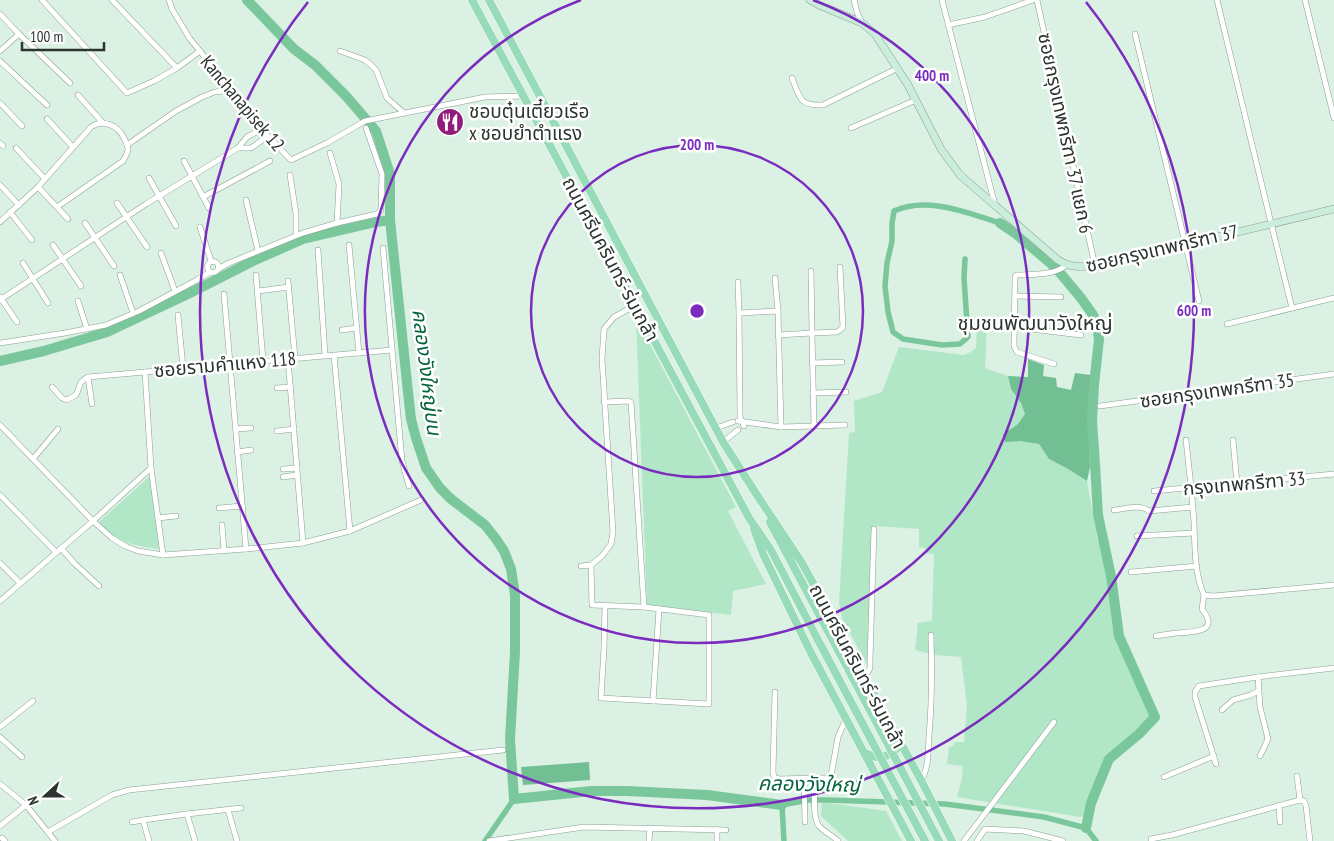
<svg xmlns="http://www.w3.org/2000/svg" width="1334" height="841" font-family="'PT Sans Narrow','Noto Sans Thai',sans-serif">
	<rect width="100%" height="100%" fill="#dbf1e3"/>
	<!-- green -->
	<g fill="#b1e7c6">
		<polygon points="636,318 736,507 728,511 766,584 733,591 731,615 647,605"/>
		<polygon points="977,326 987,326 985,368 1008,376 1011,389 1021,403 1025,414 1017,425 1003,434 1020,441 1039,444 1049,459 1068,469 1087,481 1097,538 1104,553 1117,643 1150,713 1151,718 1105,759 1091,792 1084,816 1080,817 957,797 962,778 963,766 947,764 949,747 953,746 955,742 964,742 967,705 961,657 935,655 915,650 918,623 932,621 934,554 925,553 925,548 919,547 919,529 876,526 872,527 867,665 842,618 839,603 849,433 855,432 854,401 882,392 899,347 964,355 971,352 976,348"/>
		<path d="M150 476 159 549C132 545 118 544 99 522Z"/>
		<polygon points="822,802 886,811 902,841 848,841 821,816"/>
	</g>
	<!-- forest -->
	<g fill="#73bf94">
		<polygon points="1028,359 1044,365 1043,376 1056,378 1057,387 1071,390 1075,373 1091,375 1089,442 1090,467 1087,481 1068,469 1049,459 1039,444 1020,441 1005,442 1003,434 1017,425 1025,414 1021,403 1011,389 1008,376 1028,377"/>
		<polygon points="589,762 590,780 523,785 521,767"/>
	</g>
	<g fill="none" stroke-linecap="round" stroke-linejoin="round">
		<!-- canal -->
		<g stroke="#7bc79c" stroke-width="5.5">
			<path d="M965 259 964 278 968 337 960 344 942 345 903 339 893 332 888 312 885 286 887 263 892 241V223L894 211C928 196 967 213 1000 223"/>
			<polyline points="485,841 514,799"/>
			<polyline points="784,841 782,805 809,800 828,800 945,804 1044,817 1086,828 1096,841"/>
		</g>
		<!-- river -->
		<g stroke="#7bc79c" stroke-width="10">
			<polyline points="247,0 294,49 315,65 346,96 376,131 390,174 390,220 408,392 411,419 416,438 426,468 440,488 451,499 485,525 496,539 504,551 511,569 515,595 515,652 510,739 514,799 591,791 627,791 707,795 782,805"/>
			<polyline points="1000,223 1015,233 1056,268 1081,298 1093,315 1097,325 1099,339 1094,385 1092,421 1095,464 1098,515 1111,576 1119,636 1155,717 1139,734 1109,759 1091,803 1086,828"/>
			<polyline points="0,361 44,351 107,332 188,294 253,261 303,239 376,222 390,220"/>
		</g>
		<!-- street casing -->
		<g stroke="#8a9f92" stroke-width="6">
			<g id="street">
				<polyline points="42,0 127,93 154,81 177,68 200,51"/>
				<polyline points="112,0 177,68"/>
				<polyline points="169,0 172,9 190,39 232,90 266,134 291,160 327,143 365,121 485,97 523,96"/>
				<polyline points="854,0 857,12 862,23"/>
				<polyline points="942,0 995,205"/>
				<polyline points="1037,0 1095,266"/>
				<polyline points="1217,0 1271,223 1292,308"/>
				<polyline points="1305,0 1334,118"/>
				<polyline points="0,14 19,34 70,83"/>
				<polyline points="948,25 985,17 1033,0"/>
				<polyline points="1135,34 1199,301"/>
				<polyline points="0,51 19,34"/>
				<polyline points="340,51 365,60 371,65 376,70 387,98 404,113"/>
				<polyline points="0,61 47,105"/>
				<path d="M792 78C800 98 799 106 823 105L898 68"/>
				<polyline points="78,95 103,123"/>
				<polyline points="0,103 22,126"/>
				<polyline points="47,119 73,147"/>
				<polyline points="851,128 916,100"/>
				<polyline points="0,143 3,146"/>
				<polyline points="127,145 176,111 202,97 215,92 232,90"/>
				<polyline points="16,148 45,179"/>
				<polyline points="238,148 251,148 268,136"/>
				<polyline points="330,153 339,184 337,223"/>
				<polyline points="184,161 209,208"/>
				<polyline points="290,175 296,214 296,235"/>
				<polyline points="149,178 176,226"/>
				<polyline points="0,185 19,205"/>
				<polyline points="38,187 68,219"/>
				<polyline points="203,197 270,161"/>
				<polyline points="246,200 258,251"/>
				<polyline points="117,203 147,247"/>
				<polyline points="10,212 32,240"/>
				<path d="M0 222 38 187 91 127C103 119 118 125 124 138 126 142 128 146 128 150 127 154 125 158 123 161L57 207"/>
				<polyline points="85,223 114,266"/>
				<polyline points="200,227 211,261"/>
				<polyline points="53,245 81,286"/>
				<polyline points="349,245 359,353"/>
				<polyline points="383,248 402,461 409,486"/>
				<polyline points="318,250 325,355"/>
				<polyline points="161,253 175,291"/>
				<circle cx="213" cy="267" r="5.5"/>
				<polyline points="23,263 48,303"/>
				<polyline points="218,269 229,263 303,233 337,223 377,214 381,210 382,174 366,128"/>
				<polyline points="811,271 812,333 837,332 840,330 843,327 840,267"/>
				<polyline points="120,275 133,313"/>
				<polyline points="256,275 263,361"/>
				<polyline points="288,281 295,358"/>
				<polyline points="738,282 739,313"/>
				<polyline points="258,291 289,287"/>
				<polyline points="224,294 246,549"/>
				<polyline points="1015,296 1061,297"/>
				<polyline points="0,297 17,322"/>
				<polyline points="0,300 146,204 238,148 247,137 262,129"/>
				<polyline points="78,301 87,329"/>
				<polyline points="178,315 183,368"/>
				<polyline points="1227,324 1334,298"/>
				<polyline points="1014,327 1081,335"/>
				<polyline points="342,330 357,328"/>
				<polyline points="778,335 812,333 814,426 845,425"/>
				<polyline points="0,343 65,333 106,325 139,311 197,280 210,272"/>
				<polyline points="334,355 350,531"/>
				<polyline points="288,359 303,543"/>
				<polyline points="812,363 842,362"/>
				<path d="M1054 364 1017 352 1014 346 1015 277 1016 275C1035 274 1052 276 1067 265"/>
				<polyline points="88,377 92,404"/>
				<path d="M52 387 62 398 67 400 76 395C81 385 78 382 88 377L145 372"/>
				<polyline points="277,388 290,387"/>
				<polyline points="813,393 846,392"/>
				<polyline points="604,402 628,401 631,402 644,607"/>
				<polyline points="1100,406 1334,374"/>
				<polyline points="738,421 781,427 778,311 775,278"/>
				<polyline points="0,425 93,521 112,538 125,546 138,551 163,555 246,549 303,543 350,531 421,500"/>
				<polyline points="744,426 740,417 740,411 739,313 778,311"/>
				<polyline points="781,427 814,426"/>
				<polyline points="716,428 733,422"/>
				<polyline points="236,429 251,428"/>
				<polyline points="277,431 294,429"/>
				<path d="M1186 440C1189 467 1192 494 1194 522 1195 546 1194 573 1204 595L1213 596 1334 585"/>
				<polyline points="1233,440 1237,483"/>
				<polyline points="723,442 738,430"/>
				<polyline points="237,452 251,450"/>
				<polyline points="33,459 58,429"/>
				<polyline points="151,468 163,555"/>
				<polyline points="283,469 297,468"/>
				<polyline points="283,477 297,475"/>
				<polyline points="1154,491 1334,474"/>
				<polyline points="0,495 56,552"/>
				<polyline points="219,508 242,506"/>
				<path d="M1114 510C1125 509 1140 504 1149 511L1193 507"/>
				<polyline points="158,518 176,516"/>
				<polyline points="222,525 224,551"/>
				<polyline points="1137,536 1194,533"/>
				<polyline points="61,548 75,564 99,586"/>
				<polyline points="0,563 20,583"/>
				<polyline points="591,565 592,605 644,607 709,615 709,704 601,698 604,648 605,606"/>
				<polyline points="581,566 591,565 602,556 611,544 613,532 602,359 604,329 614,317 636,305"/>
				<polyline points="1131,572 1197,566"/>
				<polyline points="0,601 93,521 151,468 145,372 392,350"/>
				<path d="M1156 636C1163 635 1169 634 1176 633 1192 632 1221 633 1202 609L1204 595"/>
				<polyline points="1258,677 1260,707 1268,739 1260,756"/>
				<polyline points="865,678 870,668 870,660 874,529"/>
				<polyline points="775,692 773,772 774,777 779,779 815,778"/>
				<polyline points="653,701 659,609"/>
				<polyline points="1222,710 1233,700 1251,695 1258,691"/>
				<polyline points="0,727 33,701"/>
				<polyline points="0,737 22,757"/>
				<polyline points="1216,764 1195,697 1195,692 1199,686 1258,677 1334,668"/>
				<polyline points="1297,776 1300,800"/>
				<polyline points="1164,777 1214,756"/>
				<polyline points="804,778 805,822"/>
				<path d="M921 781C929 768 928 751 929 736 932 702 932 669 931 635"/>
				<polyline points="0,784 26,805 55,841"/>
				<polyline points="1279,805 1280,822"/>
				<polyline points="228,810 237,841"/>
				<polyline points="187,814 195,841"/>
				<polyline points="143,820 187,814 241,808"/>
				<polyline points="132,822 143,820 149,841"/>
				<polyline points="0,826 26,805"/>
				<polyline points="717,829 717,841"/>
				<polyline points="48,832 112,795 129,790 503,750"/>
				<polyline points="2,838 5,841"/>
				<polyline points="1151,839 1172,835 1300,800 1304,801 1306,806 1310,841"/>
				<polyline points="489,841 584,827 726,830"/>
				<polyline points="649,841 650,828"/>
				<path d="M838 841C832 835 824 832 819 826 812 818 815 789 815 778H829L831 776 838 737 846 719"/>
				<polyline points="964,841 1054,722"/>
				<polyline points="977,841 985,829 1024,831 1063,841"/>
			</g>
		</g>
		<!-- secondary casing -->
		<g stroke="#8a9f92" stroke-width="8">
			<path id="secondary" d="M810 0 819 5 862 23 875 34 908 85 941 149 960 175 1058 260C1071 268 1080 267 1095 266L1334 209"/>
		</g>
		<!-- primary casing -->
		<g stroke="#fff" stroke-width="9">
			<g id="primary">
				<polyline points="472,0 749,518 771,550 818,640"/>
				<polyline points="489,0 723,442 757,495 802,563 922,782 952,841"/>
				<polyline points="770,522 830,635"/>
				<polyline points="754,529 763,554 811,653 911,841"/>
				<path d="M865 753C878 759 884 759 896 750V738"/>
			</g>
		</g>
		<!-- street -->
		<use href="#street" stroke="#fff" stroke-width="5"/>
		<!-- secondary -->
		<use href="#secondary" stroke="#cbeddc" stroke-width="7"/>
		<!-- primary -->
		<use href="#primary" stroke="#98dbb8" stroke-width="8"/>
		<!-- primary-bridge casing -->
		<g stroke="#fff" stroke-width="9" stroke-linecap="butt">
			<g id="primary-bridge">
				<polyline points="830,635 939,841"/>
				<polyline points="818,640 925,841"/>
			</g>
		</g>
		<!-- primary-bridge -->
		<use href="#primary-bridge" stroke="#98dbb8" stroke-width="8"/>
	</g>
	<!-- distance rings -->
	<g fill="none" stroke="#7b2cbf" stroke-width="2.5">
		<circle cx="697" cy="311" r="166"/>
		<path d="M813 0A332 332 0 1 1 581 0"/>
		<path d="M1086 2A497 497 0 1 1 308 2"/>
	</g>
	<!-- icons -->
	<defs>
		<g id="restaurant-disc" transform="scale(1.4375)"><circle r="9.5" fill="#921c7a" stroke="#fff"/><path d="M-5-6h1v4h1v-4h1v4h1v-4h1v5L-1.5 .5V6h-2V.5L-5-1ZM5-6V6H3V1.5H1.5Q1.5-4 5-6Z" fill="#fff"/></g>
	</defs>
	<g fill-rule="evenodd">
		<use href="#restaurant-disc" x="450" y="122"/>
	</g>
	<g text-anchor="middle" stroke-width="5" stroke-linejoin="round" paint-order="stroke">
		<!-- street labels -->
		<g font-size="19" fill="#2c342f" stroke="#fff">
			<text transform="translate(243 103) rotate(50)" y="7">Kanchanapisek 12</text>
			<text transform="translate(1066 133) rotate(78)" y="7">ซอยกรุงเทพกรีฑา 37 แยก 6</text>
			<text transform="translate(1162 248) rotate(-13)" y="7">ซอยกรุงเทพกรีฑา 37</text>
			<text transform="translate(611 259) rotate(62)" y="7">ถนนศรีนครินทร์-ร่มเกล้า</text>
			<text transform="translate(225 364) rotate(-5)" y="7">ซอยรามคำแหง 118</text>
			<text transform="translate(1217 390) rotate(-8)" y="7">ซอยกรุงเทพกรีฑา 35</text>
			<text transform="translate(1244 483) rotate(-5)" y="7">กรุงเทพกรีฑา 33</text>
			<text transform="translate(858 666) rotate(62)" y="7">ถนนศรีนครินทร์-ร่มเกล้า</text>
		</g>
		<!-- poi labels -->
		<g font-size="19" fill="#2c342f" stroke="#fff" text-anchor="start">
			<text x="469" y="118">ชอบตุ๋นเตี๋ยวเรือ<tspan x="469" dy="22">x ชอบยำตำแรง</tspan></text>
		</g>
		<!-- neighbourhood labels -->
		<g font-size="20" fill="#2c342f" stroke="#fff">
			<text x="1035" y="330">ชุมชนพัฒนาวังใหญ่</text>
		</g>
		<!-- water labels -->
		<g font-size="20" font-style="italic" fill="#03643d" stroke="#fff">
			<text transform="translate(427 372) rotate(83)" y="7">คลองวังใหญ่บน</text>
			<text transform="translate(809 784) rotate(1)" y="7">คลองวังใหญ่</text>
		</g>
	</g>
	<circle cx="697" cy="311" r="8" fill="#7b2cbf" stroke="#fff" stroke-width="2.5"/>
	<g font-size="15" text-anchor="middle" font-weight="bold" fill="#7b2cbf" stroke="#fff" stroke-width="5" stroke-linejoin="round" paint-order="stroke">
		<text x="932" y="81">400 m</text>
		<text x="697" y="150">200 m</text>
		<text x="1194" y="316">600 m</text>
	</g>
	<!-- north arrow -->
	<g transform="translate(45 796) rotate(249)" stroke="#ffffff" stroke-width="4" paint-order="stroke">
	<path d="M0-4L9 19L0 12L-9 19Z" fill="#2c342f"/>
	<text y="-8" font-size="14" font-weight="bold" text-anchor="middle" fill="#2c342f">N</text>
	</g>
	<!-- scale -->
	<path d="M22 42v8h82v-8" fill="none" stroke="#2c342f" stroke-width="2.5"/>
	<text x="30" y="42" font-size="15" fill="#2c342f" stroke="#ffffff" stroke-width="4" paint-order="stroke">100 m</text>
</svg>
